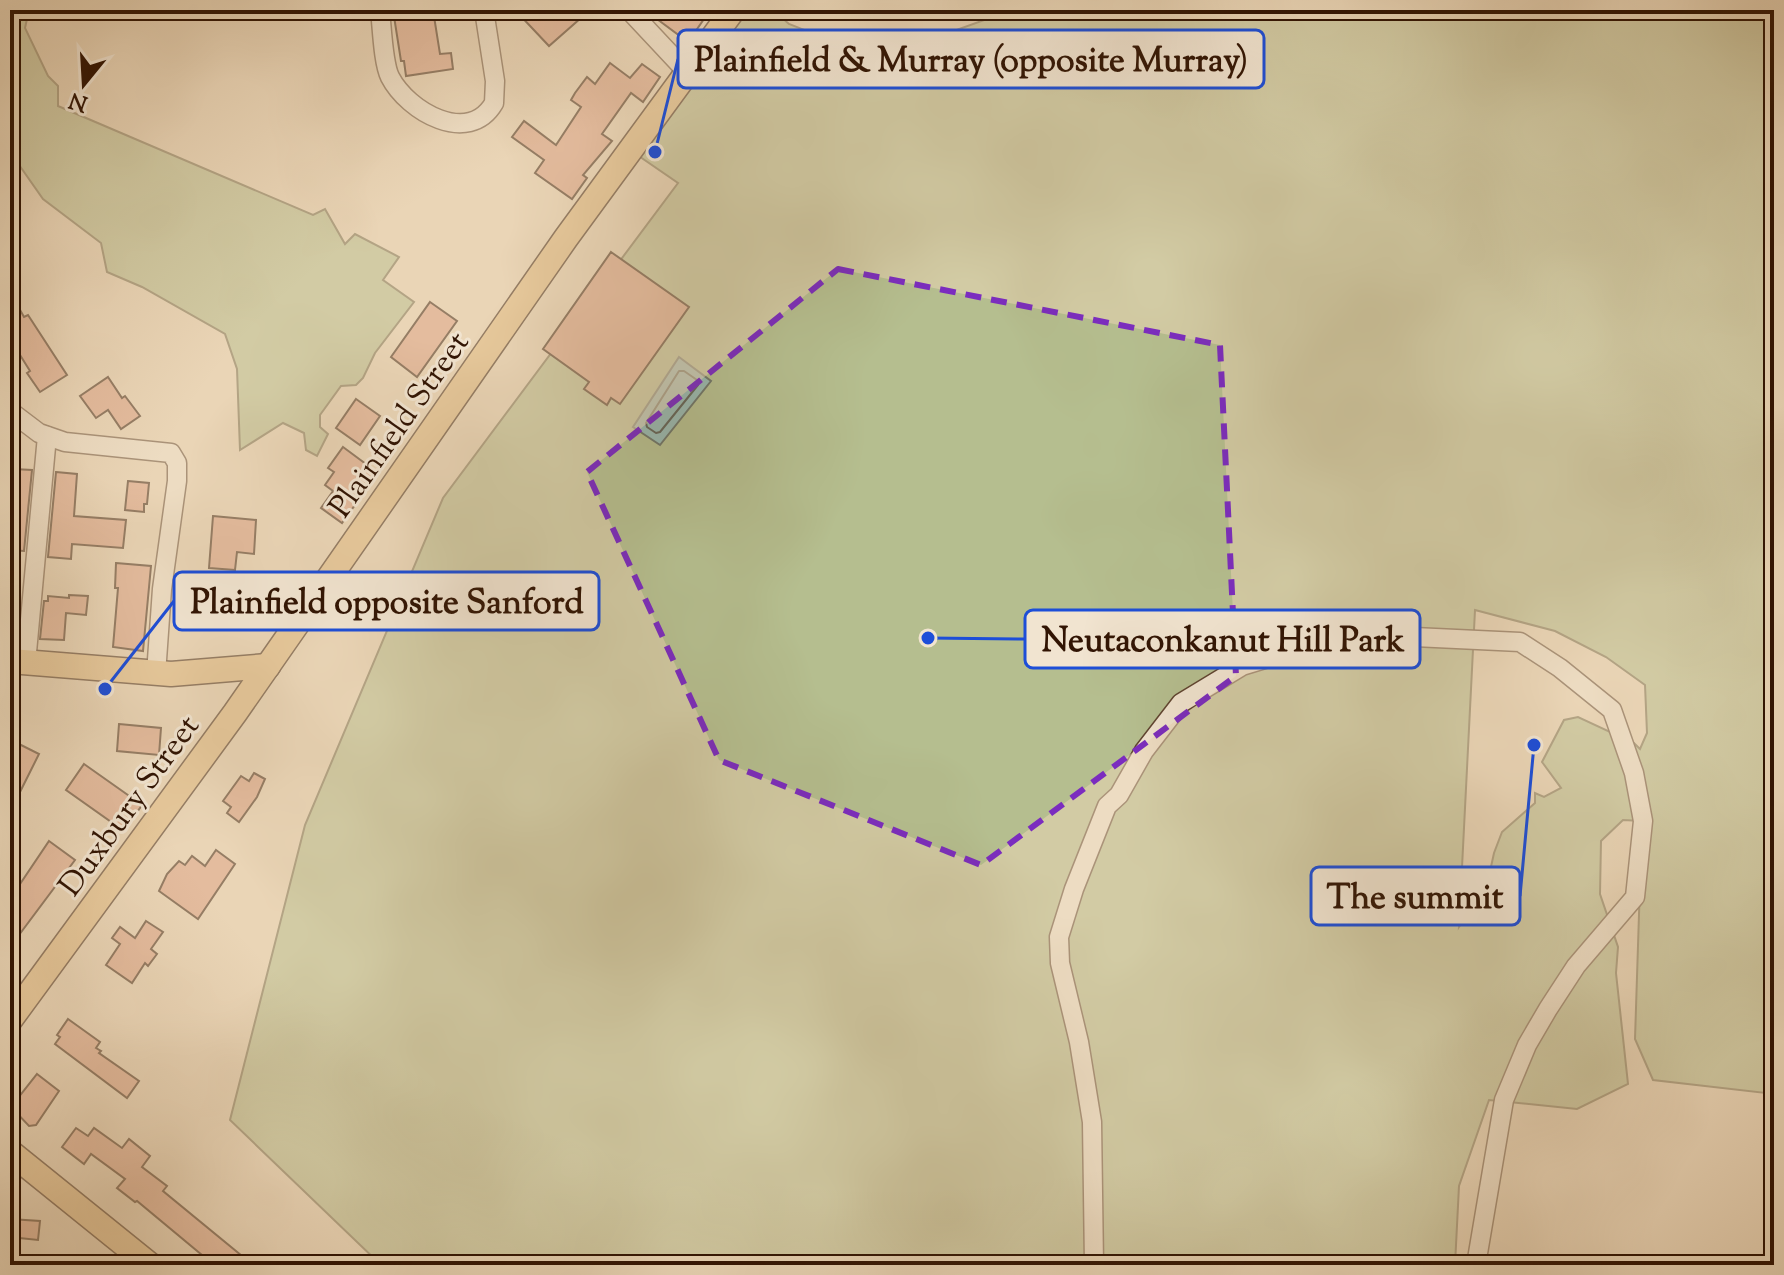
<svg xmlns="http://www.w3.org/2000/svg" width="1784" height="1275" font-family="'Sorts Mill Goudy',serif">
	<rect width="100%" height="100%" fill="#ead6b7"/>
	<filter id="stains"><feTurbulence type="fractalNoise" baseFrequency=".0025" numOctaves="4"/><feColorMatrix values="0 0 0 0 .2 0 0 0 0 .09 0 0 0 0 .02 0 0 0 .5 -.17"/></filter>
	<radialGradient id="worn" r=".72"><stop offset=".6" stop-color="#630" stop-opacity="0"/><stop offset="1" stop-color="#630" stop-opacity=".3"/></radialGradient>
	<!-- green -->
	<g fill="#b5be8f" stroke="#736949" stroke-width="2" fill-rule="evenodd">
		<polygon points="10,10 29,10 25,28 48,76 58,86 58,106 313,215 325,209 345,244 355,234 399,257 383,280 414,302 375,353 363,378 356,385 341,386 320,415 320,427 328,434 317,456 306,450 304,433 283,423 240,450 237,369 225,334 142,287 107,272 101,243 43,199 10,152"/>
		<path d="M734 10H773L789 24 867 55 856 58 845 70 990 18 986 10H1774V1094L1653 1080 1635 1039 1642 821 1623 820 1601 841 1600 894 1618 947 1616 973 1628 1084 1577 1109 1489 1100 1459 1186 1455 1265H381L230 1120 305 825 443 498 678 183 633 152ZM1475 610 1555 631 1606 657 1645 685 1647 733 1640 749 1634 743 1578 717 1564 720 1542 762 1561 788 1544 797 1535 793V803L1502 832 1494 853 1487 885 1459 927Z"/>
	</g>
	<!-- water -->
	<polygon fill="#98b9b1" stroke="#6f776b" stroke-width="2" points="679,357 711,381 660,445 633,427"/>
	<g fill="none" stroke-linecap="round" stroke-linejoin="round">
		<!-- shore -->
		<polygon stroke="#64665a" stroke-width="2" points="679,371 684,371 697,380 698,385 660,432 656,433 647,427 646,423"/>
	</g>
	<!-- building -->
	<g fill="#dd9e81" stroke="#311403" stroke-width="2">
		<polygon points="393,10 433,10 440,54 451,53 453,69 406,76 404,61 401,61"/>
		<polygon points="515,10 590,10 549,46"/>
		<polygon points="663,10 691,10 704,19 688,42 657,19"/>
		<polygon points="610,63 630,78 642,64 660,77 643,102 631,93 602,134 612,141 583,175 587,178 572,199 535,173 544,160 512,137 524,121 556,145 581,107 571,100 575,93 587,77 595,84"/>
		<polygon points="611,252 689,307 620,404 611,398 607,405 584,389 589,382 543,349"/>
		<polygon points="10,292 24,317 28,315 67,375 40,392 27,373 30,371 10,339"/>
		<polygon points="430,302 457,321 417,377 391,357"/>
		<polygon points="108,377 122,398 125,396 140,416 121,429 108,410 96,418 80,396"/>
		<polygon points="356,399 380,416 360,445 336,428"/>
		<polygon points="343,447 378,473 342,523 321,508 333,491 325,485 334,472 328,468"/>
		<polygon points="13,469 32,470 24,551 10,550"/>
		<polygon points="56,472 77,474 74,516 126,520 123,548 72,544 71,559 48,557"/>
		<polygon points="128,481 149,483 147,504 144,504 144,512 125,510"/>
		<polygon points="213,516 256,520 254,554 237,552 235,570 209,568"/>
		<polygon points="116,563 151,566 143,651 113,647 118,588 115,588"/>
		<polygon points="69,595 88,596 86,615 66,613 64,640 40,639 44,601 48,601 48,596 69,598"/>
		<polygon points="119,724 161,728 159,755 117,751"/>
		<polygon points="19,744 39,754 20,792 10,786 10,747 16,750"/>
		<polygon points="84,764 142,805 124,831 66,790"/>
		<polygon points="254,773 265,779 257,797 239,822 227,813 231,807 223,801 241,776 249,781"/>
		<polygon points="49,841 75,860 10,947 10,905 15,898 12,896"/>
		<polygon points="216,850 235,864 198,919 159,891 167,874 179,861 185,865 192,856 205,866"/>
		<polygon points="146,921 163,932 151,949 157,954 148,966 145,963 132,983 106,965 120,944 112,938 120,927 135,938"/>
		<polygon points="68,1019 100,1042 96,1048 101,1051 99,1053 139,1081 127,1098 55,1044 60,1037 57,1035"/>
		<polygon points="37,1074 59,1091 36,1125 29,1126 11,1107"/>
		<polygon points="76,1128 88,1136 94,1128 122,1148 129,1139 150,1156 142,1167 167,1186 163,1191 253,1265 214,1265 137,1201 135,1202 117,1188 125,1179 91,1154 84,1164 62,1147"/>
		<polygon points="10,1219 40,1221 38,1240 10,1237"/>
	</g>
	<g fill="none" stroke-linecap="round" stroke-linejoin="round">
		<!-- minor casing -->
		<g stroke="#5f4430" stroke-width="21">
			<g id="minor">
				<path d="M380 10C382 27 383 63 390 77 408 112 469 146 494 103L495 81 484 10"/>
				<polyline points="629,10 688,73"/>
				<polyline points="10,411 39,433 65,442 171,453 177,463 177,481 162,589 156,674"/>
				<polyline points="26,663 47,436"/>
				<polyline points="1094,1265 1092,1122 1079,1042 1060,963 1059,937 1074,889 1107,806 1119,795 1144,751 1181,703 1242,666 1314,644 1393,636 1520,642 1560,668 1612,710 1634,773 1643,821 1635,897 1576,966 1548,1009 1527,1045 1504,1100 1476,1265"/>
			</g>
		</g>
		<!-- major casing -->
		<g stroke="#311403" stroke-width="27">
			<g id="major">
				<polyline points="10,661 171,674 268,666"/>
				<polyline points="10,1020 235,713 566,238 733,10"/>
				<polyline points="10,1152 150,1265"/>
			</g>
		</g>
		<!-- minor -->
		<use href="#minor" stroke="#f1e4d0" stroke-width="18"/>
		<!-- major -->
		<use href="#major" stroke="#e5bb7c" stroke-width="24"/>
	</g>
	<!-- marked area -->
	<path d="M0 0H1784V1275H0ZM838 269 1220 345 1236 676 981 865 719 760 587 472Z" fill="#ead6b7" fill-opacity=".55" fill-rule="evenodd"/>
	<path fill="none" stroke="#7b2cbf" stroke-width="6" stroke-dasharray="16 10" stroke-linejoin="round" d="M838 269 1220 345 1236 676 981 865 719 760 587 472Z"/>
	<g text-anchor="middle" stroke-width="6" stroke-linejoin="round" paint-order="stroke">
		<!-- street labels -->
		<g font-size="32" fill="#311403" stroke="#f1e4d0">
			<text transform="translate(398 424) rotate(-55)" y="11">Plainfield Street</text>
			<text transform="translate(128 805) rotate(-54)" y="11">Duxbury Street</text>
		</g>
	</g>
	<!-- callouts -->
	<path fill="none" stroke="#1d4ed8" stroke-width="3" d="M655 152L678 59M105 689L174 601M928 638L1025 639M1534 745L1520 896"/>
	<g fill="#1d4ed8" stroke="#f1e4d0" stroke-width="3">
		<circle cx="655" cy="152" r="8"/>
		<circle cx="105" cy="689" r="8"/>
		<circle cx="928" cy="638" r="8"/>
		<circle cx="1534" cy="745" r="8"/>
	</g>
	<g fill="#f1e4d0" stroke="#1d4ed8" stroke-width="3">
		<rect x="678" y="30" width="586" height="58" rx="8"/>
		<rect x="174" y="572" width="425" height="58" rx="8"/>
		<rect x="1025" y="610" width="395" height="58" rx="8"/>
		<rect x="1311" y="867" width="209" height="58" rx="8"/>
	</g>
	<g font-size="34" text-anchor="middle" font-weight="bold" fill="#311403">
		<text x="971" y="71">Plainfield &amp; Murray (opposite Murray)</text>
		<text x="387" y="613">Plainfield opposite Sanford</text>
		<text x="1223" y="651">Neutaconkanut Hill Park</text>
		<text x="1415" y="908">The summit</text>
	</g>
	<!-- margin -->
	<rect width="1784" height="1275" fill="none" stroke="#ead6b7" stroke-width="40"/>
	<rect x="12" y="12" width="1760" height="1251" fill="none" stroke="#311403" stroke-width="4"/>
	<rect x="20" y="20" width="1744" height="1235" fill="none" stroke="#311403" stroke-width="2"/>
	<!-- north arrow -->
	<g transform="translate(84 84) rotate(198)" stroke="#f1e4d0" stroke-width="6" paint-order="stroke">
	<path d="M0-6L14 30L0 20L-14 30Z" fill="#311403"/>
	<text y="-12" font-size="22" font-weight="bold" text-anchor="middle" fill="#311403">N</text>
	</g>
	<rect width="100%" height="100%" filter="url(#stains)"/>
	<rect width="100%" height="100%" fill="url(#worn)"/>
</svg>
